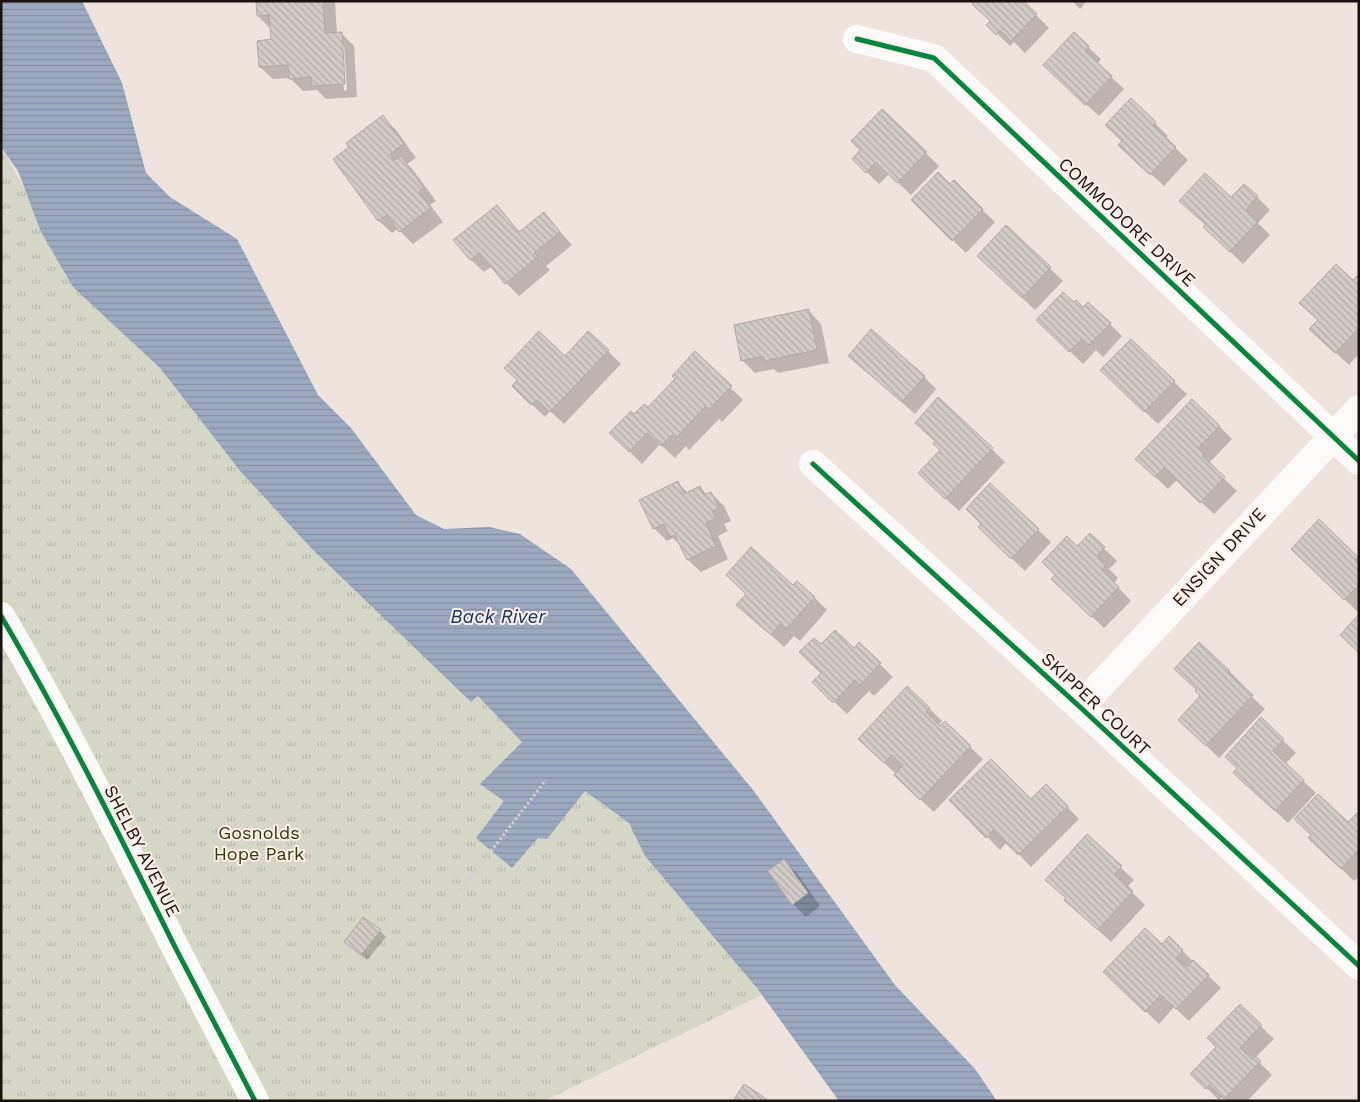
<svg xmlns="http://www.w3.org/2000/svg" width="1360" height="1102" font-family="'Work Sans',sans-serif">
	<defs>
		<pattern id="park-tufts" width="24" height="20" patternUnits="userSpaceOnUse" patternTransform="scale(1.25)"><rect width="24" height="20" fill="#d6d7c6"/><path d="M3 7l-1-3M5 7V3M7 7l1-3M15 17l-1-3M17 17v-4M19 17l1-3" fill="none" stroke="#b7b8a9"/></pattern>
		<pattern id="water-rules" width="6" height="5" patternUnits="userSpaceOnUse" patternTransform="scale(1.25)"><rect width="6" height="5" fill="#9caac1"/><path d="M0 2.5h6" fill="none" stroke="#8691a5"/></pattern>
		<pattern id="building-back-hatch" width="6" height="6" patternUnits="userSpaceOnUse" patternTransform="scale(1.25)"><rect width="6" height="6" fill="#d3cbc6"/><path d="M-1 5l2 2M0 0l6 6M5-1l2 2" fill="none" stroke="#b5ada9"/></pattern>
	</defs>
	<rect width="100%" height="100%" fill="#eee3dd"/>
	<!-- park -->
	<polygon fill="url(#park-tufts)" points="1,146 30,199 624,815 764,994 544,1101 1,1101"/>
	<!-- water -->
	<polygon fill="url(#water-rules)" points="1,1 82,1 122,83 146,173 170,197 237,239 318,395 351,428 416,515 444,529 489,527 520,534 571,569 753,790 895,985 975,1069 997,1101 839,1101 757,988 645,856 629,823 585,791 547,839 538,838 512,868 476,838 504,801 480,784 522,742 478,696 471,702 312,549 241,472 160,368 73,287 41,232 18,171 1,147"/>
	<!-- shadow -->
	<g fill="#0003" fill-rule="evenodd">
		<path d="M257 1H345L335 2 337 34 341 33 354 46 357 97 326 99 317 90 303 91 290 78 273 79 260 67 272 41 271 29 258 16ZM341 45H344L347 90 344 91Z"/>
		<polygon points="1022,1 1049,28 1025,53 1014,42 1010,46 988,25"/>
		<polygon points="1072,1 1087,1 1080,9"/>
		<polygon points="1088,47 1101,59 1097,64 1124,89 1099,116 1057,78"/>
		<polygon points="1131,100 1168,136 1165,138 1188,160 1164,186 1132,157 1123,141"/>
		<polygon points="882,110 939,166 911,195 889,174 879,184 853,159 862,150"/>
		<polygon points="383,117 396,130 416,158 407,164 413,170 436,201 430,205 443,222 413,244 398,229 392,233 379,221 335,159 351,148"/>
		<polygon points="954,182 995,222 966,253 912,200 950,186"/>
		<polygon points="1257,197 1270,210 1258,223 1270,235 1243,264 1218,240 1231,199"/>
		<polygon points="497,207 520,233 544,214 556,227 572,245 546,266 550,270 519,296 506,283 492,266 484,272 471,260 455,240"/>
		<polygon points="1007,227 1063,281 1035,310 992,269"/>
		<polygon points="1359,276 1359,354 1349,365 1324,342 1319,321"/>
		<polygon points="1075,304 1110,324 1122,336 1103,357 1096,350 1083,364 1051,333"/>
		<polygon points="809,311 821,324 829,363 778,373 774,369 755,373 742,360"/>
		<polygon points="608,351 621,364 564,424 550,411 545,417 526,399 565,357"/>
		<polygon points="695,353 743,400 722,422 719,419 689,450 686,446 675,458 660,444 642,464 611,433 648,409 676,379"/>
		<polygon points="863,368 924,377 936,389 915,414"/>
		<polygon points="1174,382 1187,394 1158,424 1114,383"/>
		<polygon points="939,399 1005,462 959,511 932,486 941,450"/>
		<polygon points="1219,426 1232,439 1210,462 1216,468 1214,469 1237,491 1214,514 1177,480 1168,489 1150,472"/>
		<polygon points="678,483 688,493 700,487 707,495 711,493 724,506 731,521 724,524 728,531 718,536 728,559 701,572 688,560 683,548 673,538 667,541 654,528"/>
		<polygon points="990,485 1051,542 1025,571 992,540 983,524"/>
		<polygon points="1319,521 1359,559 1358,612 1305,562"/>
		<polygon points="1090,535 1117,561 1109,569 1118,578 1114,583 1131,601 1104,628 1053,579 1077,548"/>
		<polygon points="793,587 814,597 827,610 800,641 794,636 784,647 738,605"/>
		<polygon points="859,644 893,677 874,696 869,691 847,714 814,682 822,673 821,646 854,650"/>
		<polygon points="1176,668 1229,671 1242,684 1240,686 1265,709 1219,758 1193,733 1202,696 1198,690"/>
		<polygon points="929,708 942,721 938,726 970,747 983,759 934,812 908,788 896,774 872,751"/>
		<polygon points="1261,719 1296,753 1285,764 1316,793 1288,823 1248,786"/>
		<polygon points="1046,785 1079,819 1031,867 1007,842 1000,850 951,800 1031,801"/>
		<polygon points="1359,813 1359,876 1354,881 1323,851"/>
		<polygon points="1087,836 1134,880 1127,887 1145,905 1111,942 1079,912"/>
		<polygon points="784,861 797,873 820,906 806,917 793,904"/>
		<polygon points="380,931 386,937 367,960 366,959 366,958 350,946"/>
		<polygon points="1169,938 1221,988 1189,1021 1174,1007 1159,1024 1118,985"/>
		<polygon points="1240,1006 1274,1039 1255,1058 1272,1075 1247,1101 1227,1101 1223,1097 1219,1100 1192,1074 1218,1047"/>
	</g>
	<!-- building -->
	<g fill="url(#building-back-hatch)" stroke="#b1a9a4">
		<polygon points="256,1 323,1 325,33 342,32 345,84 312,86 311,77 289,79 288,65 259,67 257,41 271,39 269,15 257,16"/>
		<polygon points="975,1 1024,1 1037,14 1011,41 1000,30 996,35 986,25 990,21 972,4"/>
		<polygon points="1074,32 1089,46 1085,51 1112,76 1085,105 1043,65"/>
		<polygon points="1131,98 1156,122 1153,125 1176,147 1150,175 1118,145 1122,141 1105,125"/>
		<polygon points="882,109 927,152 897,183 876,162 866,173 852,159 860,150 851,141"/>
		<polygon points="383,115 404,144 390,154 394,160 401,156 424,188 419,192 431,208 399,232 387,215 378,221 333,159 349,147 346,143"/>
		<polygon points="938,172 950,184 954,180 983,209 952,241 911,200"/>
		<polygon points="1205,173 1231,197 1244,184 1258,196 1246,210 1258,221 1230,252 1203,227 1206,225 1179,201"/>
		<polygon points="497,205 519,232 544,212 560,232 534,253 538,257 505,284 480,253 470,260 453,240"/>
		<polygon points="1006,225 1051,267 1022,298 977,256"/>
		<polygon points="1336,264 1353,280 1359,274 1359,328 1335,353 1309,329 1318,320 1299,303"/>
		<polygon points="1063,292 1074,302 1076,300 1083,307 1088,302 1111,323 1089,345 1082,339 1069,352 1036,320"/>
		<polygon points="809,309 817,350 764,361 763,356 741,361 734,325"/>
		<polygon points="871,329 925,376 902,402 848,356"/>
		<polygon points="539,331 565,356 588,331 609,350 550,412 537,400 531,405 512,386 517,380 504,368"/>
		<polygon points="1131,339 1175,381 1144,412 1100,370"/>
		<polygon points="695,351 732,386 708,410 705,407 676,438 672,435 661,446 647,433 629,452 609,433 631,411 634,414 644,404 648,407 675,379 672,376"/>
		<polygon points="938,397 993,448 945,499 918,473 940,450 933,444 935,441 915,423"/>
		<polygon points="1192,399 1220,426 1198,448 1204,454 1202,456 1225,477 1200,503 1164,468 1155,477 1135,459"/>
		<polygon points="678,481 684,494 700,486 704,495 711,492 719,508 712,511 716,518 706,523 716,546 687,560 675,535 670,537 664,524 653,529 639,500"/>
		<polygon points="990,483 1039,529 1011,559 978,527 981,524 966,509"/>
		<polygon points="1319,519 1358,557 1355,560 1359,564 1359,585 1344,600 1291,549"/>
		<polygon points="1090,533 1105,547 1097,556 1106,565 1102,570 1119,587 1091,617 1051,579 1055,575 1042,562 1067,536 1077,546"/>
		<polygon points="751,547 793,585 797,581 815,597 786,629 780,624 771,635 736,605 746,594 726,575"/>
		<polygon points="1359,614 1359,653 1340,635"/>
		<polygon points="835,630 854,648 859,642 881,663 860,685 855,680 833,703 812,682 821,673 799,652 814,638 821,644"/>
		<polygon points="1199,642 1230,671 1228,672 1253,695 1206,746 1178,720 1200,696 1195,691 1196,689 1174,669"/>
		<polygon points="907,686 930,708 926,712 940,726 945,721 971,746 920,800 894,775 903,765 892,755 884,763 858,739"/>
		<polygon points="1261,717 1284,739 1273,751 1304,780 1275,811 1233,773 1237,768 1225,757"/>
		<polygon points="991,759 1031,799 1046,784 1068,806 1018,855 993,830 986,838 949,800"/>
		<polygon points="1318,794 1348,822 1359,811 1359,849 1341,869 1308,838 1311,835 1294,819"/>
		<polygon points="1087,834 1122,866 1115,874 1133,891 1098,930 1064,900 1066,898 1045,880"/>
		<polygon points="784,859 808,893 792,905 768,871"/>
		<polygon points="363,917 381,930 361,955 344,942"/>
		<polygon points="1145,928 1162,944 1169,936 1183,950 1176,958 1187,967 1193,960 1209,975 1176,1009 1161,995 1145,1012 1103,972"/>
		<polygon points="1240,1004 1262,1025 1240,1048 1252,1059 1255,1056 1261,1061 1224,1099 1209,1085 1206,1089 1190,1074 1216,1047 1207,1038"/>
		<polygon points="744,1084 758,1093 769,1101 733,1101"/>
	</g>
	<g fill="none" stroke-linecap="round" stroke-linejoin="round">
		<!-- path -->
		<polyline stroke="#d3cfcf" stroke-width="3" stroke-dasharray="2.5 2.5" stroke-linecap="butt" points="460,891 546,780"/>
		<!-- minor -->
		<g stroke="#fcfbfa" stroke-width="28">
			<polyline points="857,39 934,58 1359,461"/>
			<polyline points="813,464 1080,707 1359,966"/>
			<path d="M1 616C64 723 119 834 174 945 201 997 228 1049 255 1101"/>
			<polyline points="1080,707 1359,409"/>
		</g>
		<!-- cycleway casing -->
		<g stroke="#ffeee7" stroke-width="8">
			<g id="cycleway">
				<polyline points="857,39 934,58 1359,461"/>
				<polyline points="813,464 1080,707 1359,966"/>
				<path d="M1 616C64 723 119 834 174 945 201 997 228 1049 255 1101"/>
			</g>
		</g>
		<!-- cycleway -->
		<use href="#cycleway" stroke="#00873e" stroke-width="5"/>
	</g>
	<g text-anchor="middle" stroke-width="4" stroke-linejoin="round" paint-order="stroke">
		<!-- street labels -->
		<g font-size="18" fill="#19120f" stroke="#ffeee7">
			<text transform="translate(1127 222) rotate(43)" y="6">COMMODORE DRIVE</text>
			<text transform="translate(1219 557) rotate(-47)" y="6">ENSIGN DRIVE</text>
			<text transform="translate(1096 704) rotate(43)" y="6">SKIPPER COURT</text>
			<text transform="translate(142 851) rotate(63)" y="6">SHELBY AVENUE</text>
		</g>
		<!-- park labels -->
		<g font-size="18" fill="#2a3b0c" stroke="#ffeee7">
			<text x="259" y="839">Gosnolds<tspan x="259" dy="21">Hope Park</tspan></text>
		</g>
		<!-- water labels -->
		<g font-size="19" font-style="italic" fill="#103360" stroke="#ffeee7">
			<text x="498" y="623">Back River</text>
		</g>
	</g>
	<!-- border -->
	<rect width="1360" height="1102" fill="none" stroke="#19120f" stroke-width="5"/>
</svg>
